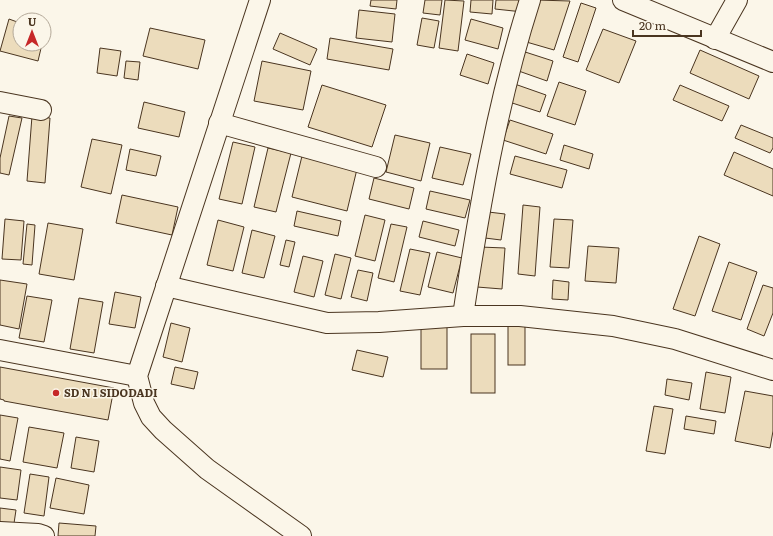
<svg xmlns="http://www.w3.org/2000/svg" width="773" height="536" font-family="Literata,serif">
	<rect width="100%" height="100%" fill="#fbf6e9"/>
	<!-- building -->
	<g fill="#ecdcbc" stroke="#4a3520">
		<polygon points="371,0 397,0 396,9 370,6"/>
		<polygon points="425,0 442,0 440,15 423,13"/>
		<polygon points="445,0 464,1 458,51 439,48"/>
		<polygon points="471,0 493,0 492,14 470,12"/>
		<polygon points="496,0 525,0 523,12 495,9"/>
		<polygon points="536,0 570,1 554,50 523,41"/>
		<polygon points="581,3 596,8 578,62 563,57"/>
		<polygon points="359,10 395,14 392,42 356,38"/>
		<polygon points="422,18 439,21 434,48 417,45"/>
		<polygon points="9,19 20,23 20,44 42,44 38,61 0,51"/>
		<polygon points="471,19 503,28 498,49 465,40"/>
		<polygon points="150,28 205,40 198,69 143,56"/>
		<polygon points="603,29 636,41 619,83 586,70"/>
		<polygon points="280,33 317,49 310,65 273,49"/>
		<polygon points="330,38 393,49 389,70 327,59"/>
		<polygon points="100,48 121,51 117,76 97,73"/>
		<polygon points="519,50 553,61 547,81 513,69"/>
		<polygon points="700,50 759,76 749,99 690,73"/>
		<polygon points="467,54 494,63 488,84 460,75"/>
		<polygon points="126,61 140,62 138,80 124,78"/>
		<polygon points="262,61 311,71 303,110 254,101"/>
		<polygon points="509,82 546,95 540,112 503,100"/>
		<polygon points="559,82 586,91 575,125 547,116"/>
		<polygon points="322,85 386,105 372,147 308,127"/>
		<polygon points="680,85 729,106 722,121 673,100"/>
		<polygon points="144,102 185,112 179,137 138,128"/>
		<polygon points="9,116 22,118 9,175 0,173 0,158"/>
		<polygon points="32,116 50,118 45,183 27,181"/>
		<polygon points="510,120 553,134 546,154 503,140"/>
		<polygon points="741,125 773,138 773,148 770,153 735,138"/>
		<polygon points="395,135 430,143 421,181 386,172"/>
		<polygon points="92,139 122,145 111,194 81,187"/>
		<polygon points="233,142 255,147 242,204 219,199"/>
		<polygon points="564,145 593,154 589,169 560,160"/>
		<polygon points="440,147 471,154 463,185 432,178"/>
		<polygon points="268,148 291,153 276,212 254,207"/>
		<polygon points="130,149 161,156 156,176 126,170"/>
		<polygon points="734,152 773,169 773,196 724,175"/>
		<polygon points="302,156 357,169 347,211 292,197"/>
		<polygon points="515,156 567,170 562,188 510,174"/>
		<polygon points="374,178 414,188 409,209 369,199"/>
		<polygon points="430,191 470,200 465,218 426,209"/>
		<polygon points="122,195 178,207 172,235 116,223"/>
		<polygon points="523,205 540,207 535,276 518,274"/>
		<polygon points="297,211 341,221 338,236 294,226"/>
		<polygon points="480,211 505,214 501,240 477,237"/>
		<polygon points="365,215 385,220 375,261 355,256"/>
		<polygon points="5,219 24,221 21,260 2,259"/>
		<polygon points="554,219 573,220 569,268 550,267"/>
		<polygon points="218,220 244,227 233,271 207,265"/>
		<polygon points="423,221 459,230 455,246 419,237"/>
		<polygon points="48,223 83,229 74,280 39,274"/>
		<polygon points="27,224 35,225 32,265 23,264"/>
		<polygon points="391,224 407,227 394,282 378,278"/>
		<polygon points="252,230 275,236 264,278 242,273"/>
		<polygon points="699,236 720,244 695,316 673,309"/>
		<polygon points="286,240 295,242 289,267 280,265"/>
		<polygon points="588,246 619,248 616,283 585,281"/>
		<polygon points="480,247 505,248 502,289 477,287"/>
		<polygon points="410,249 430,253 420,295 400,291"/>
		<polygon points="437,252 462,258 453,293 428,287"/>
		<polygon points="335,254 351,258 341,299 325,295"/>
		<polygon points="303,256 323,261 314,297 294,292"/>
		<polygon points="729,262 757,272 741,320 712,311"/>
		<polygon points="358,270 373,273 367,301 351,297"/>
		<polygon points="0,280 27,284 19,329 0,325"/>
		<polygon points="553,280 569,282 568,300 552,299"/>
		<polygon points="763,285 773,288 773,313 764,336 747,329"/>
		<polygon points="115,292 141,297 135,328 109,324"/>
		<polygon points="27,296 52,300 44,342 19,338"/>
		<polygon points="79,298 103,302 94,353 70,349"/>
		<polygon points="171,323 190,328 182,362 163,357"/>
		<rect x="508" y="325" width="17" height="40"/>
		<rect x="421" y="326" width="26" height="43"/>
		<rect x="471" y="334" width="24" height="59"/>
		<polygon points="357,350 388,357 383,377 352,370"/>
		<polygon points="0,367 114,388 108,420 4,401 4,400 0,399"/>
		<polygon points="175,367 198,372 194,389 171,384"/>
		<polygon points="706,372 731,377 725,413 700,409"/>
		<polygon points="667,379 692,383 689,400 665,395"/>
		<polygon points="745,391 773,396 773,431 770,448 735,441"/>
		<polygon points="654,406 673,409 665,454 646,451"/>
		<polygon points="0,415 18,418 10,461 0,459"/>
		<polygon points="686,416 716,421 714,434 684,429"/>
		<polygon points="29,427 64,433 57,468 23,462"/>
		<polygon points="76,437 99,441 94,472 71,468"/>
		<polygon points="0,467 21,470 17,500 0,498"/>
		<polygon points="30,474 49,477 44,516 24,513"/>
		<polygon points="56,478 89,485 84,514 50,508"/>
		<polygon points="0,508 16,510 13,530 0,528"/>
		<polygon points="59,523 96,526 95,536 58,536"/>
	</g>
	<g fill="none" stroke-linecap="round" stroke-linejoin="round">
		<!-- street casing -->
		<g stroke="#4a3520" stroke-width="22">
			<g id="street">
				<polyline points="260,0 137,376 144,403 151,417 163,430 207,469 301,536"/>
				<polyline points="623,0 773,62"/>
				<polyline points="715,39 737,0"/>
				<polyline points="0,102 41,110"/>
				<polyline points="219,123 376,167"/>
				<polyline points="166,286 327,323 379,322 463,316 520,316 613,326 675,339 773,370"/>
				<path d="M463 316C479 209 497 103 530 0"/>
				<polyline points="0,350 137,376"/>
				<polyline points="0,532 38,534 44,536"/>
			</g>
		</g>
		<!-- street -->
		<use href="#street" stroke="#fbf6e9" stroke-width="20"/>
	</g>
	<!-- markers -->
	<circle fill="#c62828" stroke="#fbf6e9" stroke-width="1.5" cx="56" cy="393" r="4"/>
	<g text-anchor="middle" stroke-width="3" stroke-linejoin="round" paint-order="stroke">
		<!-- poi labels -->
		<g font-size="11" font-weight="bold" fill="#4a3520" stroke="#fbf6e9" text-anchor="start">
			<text x="64" y="397">SD N 1 SIDODADI</text>
		</g>
	</g>
	<!-- north arrow -->
	<g transform="translate(32 32)"><circle r="19" fill="#fbf6e9" stroke="#b4a999"/>
	<path d="M0-3L7 15L0 10L-7 15Z" fill="#c62828"/>
	<text y="-6" font-size="11" font-weight="bold" text-anchor="middle" fill="#4a3520">U</text>
	</g>
	<!-- scale -->
	<path d="M633 30v6h68v-6" fill="none" stroke="#4a3520" stroke-width="2"/>
	<text x="639" y="30" font-size="12" fill="#4a3520" stroke="#fbf6e9" stroke-width="3" paint-order="stroke">20 m</text>
</svg>
